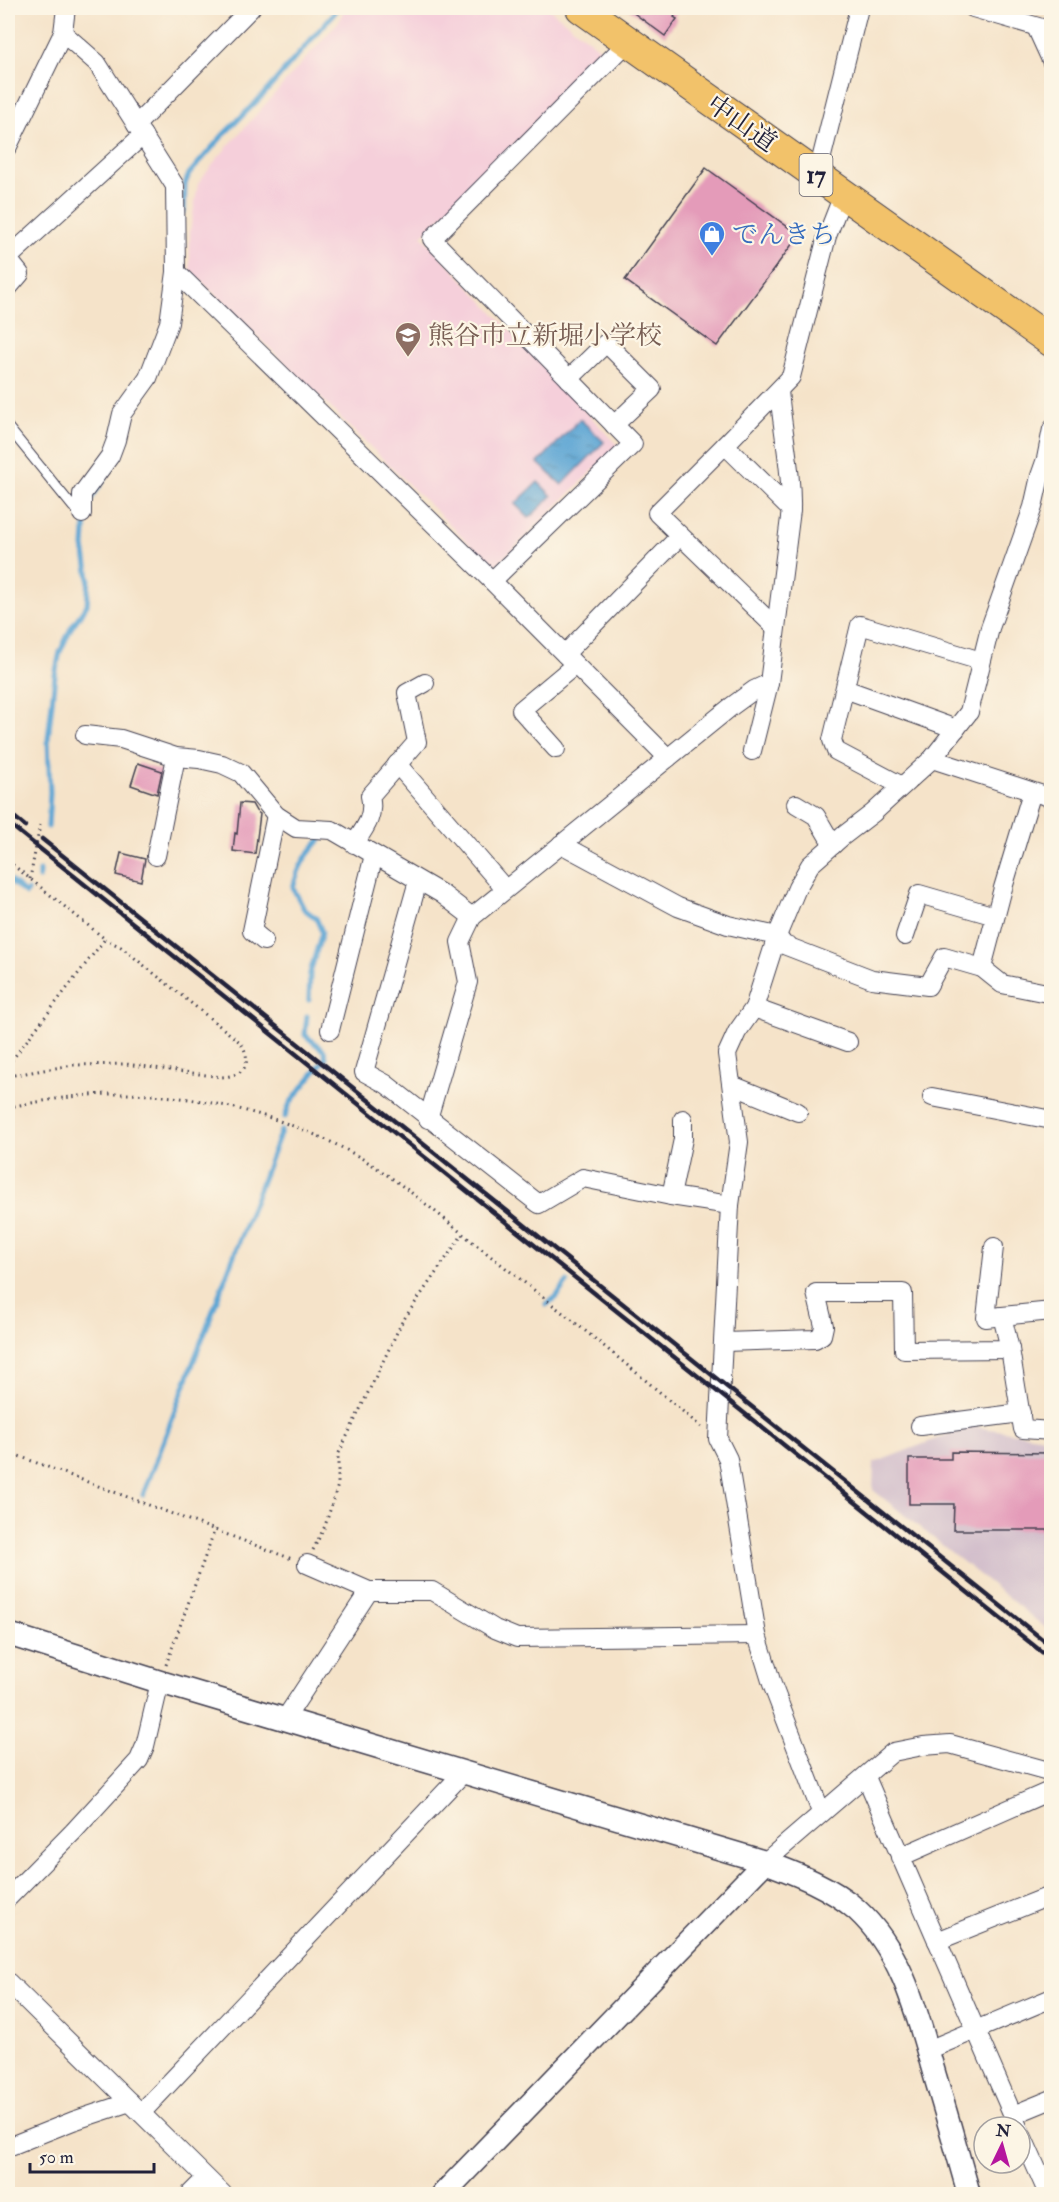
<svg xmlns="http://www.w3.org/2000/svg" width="1059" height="2202" font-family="'IM FELL Double Pica','Noto Serif JP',serif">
	<defs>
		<pattern id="water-ripples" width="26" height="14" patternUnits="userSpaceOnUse" patternTransform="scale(1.5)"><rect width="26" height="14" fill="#5da6d4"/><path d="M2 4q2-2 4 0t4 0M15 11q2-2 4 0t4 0" fill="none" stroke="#4c87ad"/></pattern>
	</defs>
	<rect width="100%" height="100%" fill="#fcf5e5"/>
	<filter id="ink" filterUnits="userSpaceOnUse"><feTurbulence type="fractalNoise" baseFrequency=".0167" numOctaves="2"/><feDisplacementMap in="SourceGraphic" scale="12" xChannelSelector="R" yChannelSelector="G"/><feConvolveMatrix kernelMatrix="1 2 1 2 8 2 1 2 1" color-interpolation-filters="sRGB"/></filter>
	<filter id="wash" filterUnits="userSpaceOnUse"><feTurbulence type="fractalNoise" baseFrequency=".008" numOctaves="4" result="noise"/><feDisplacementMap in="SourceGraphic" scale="24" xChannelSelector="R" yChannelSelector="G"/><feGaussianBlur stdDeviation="1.35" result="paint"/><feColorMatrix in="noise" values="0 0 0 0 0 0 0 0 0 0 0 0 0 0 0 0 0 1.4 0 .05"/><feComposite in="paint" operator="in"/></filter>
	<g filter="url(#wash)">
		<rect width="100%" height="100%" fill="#f5e3c9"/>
		<!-- built -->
		<polygon fill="#f5cfda" points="344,8 548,8 606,53 422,236 618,446 494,568 190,270 190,231 198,184 215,161 340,20"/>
		<!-- industrial -->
		<polygon fill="#d1bdcb" points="970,1426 1051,1438 1051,1632 873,1490 874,1463"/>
		<!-- water -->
		<g fill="url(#water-ripples)" stroke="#406488" stroke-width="1.5">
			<polygon points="580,419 604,442 562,485 538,463"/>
			<polygon points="538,482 552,496 529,518 515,504"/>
		</g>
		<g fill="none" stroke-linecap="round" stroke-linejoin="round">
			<!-- stream -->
			<g stroke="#5da6d4" stroke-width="5">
				<polyline points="184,212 185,184 189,174 224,134 263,95 336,11 336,8"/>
				<polyline points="88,504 107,474"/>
				<polyline points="48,827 50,793 48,739 55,675 60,652 71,628 87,605 89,578 84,547 86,516"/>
				<polyline points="39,878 39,871"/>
				<polyline points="8,879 26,894 28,891"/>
				<path d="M309 1000 310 973 322 932 316 918 304 909 293 888C299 865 305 856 321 839"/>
				<polyline points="285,1117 290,1103 326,1058 324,1051 305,1035 307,1016"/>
				<polyline points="546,1305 556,1297 567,1282"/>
				<polyline points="143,1495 281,1131"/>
			</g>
		</g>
		<g id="blocks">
			<!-- building -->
			<g fill="#e49bb9">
				<polygon points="627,8 680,8 674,17 677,19 665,36"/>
				<polygon points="706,168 799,235 717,346 625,280"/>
				<polygon points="138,763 162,771 157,794 131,785"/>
				<polygon points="240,803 252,804 256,811 260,814 255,854 233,851 235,833 237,834"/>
				<polygon points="121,853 145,859 141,881 116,875"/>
				<polygon points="951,1452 1052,1453 1052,1530 953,1530 954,1504 909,1504 909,1459 951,1459"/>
			</g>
		</g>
	</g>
	<g filter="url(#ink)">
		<use href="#blocks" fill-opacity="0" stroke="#423f50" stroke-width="1.5"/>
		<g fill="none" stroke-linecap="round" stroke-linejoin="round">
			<!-- service casing -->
			<g stroke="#423f50" stroke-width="11">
				<polyline id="service" points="8,427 73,507 82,514"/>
			</g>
			<!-- minor casing -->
			<g stroke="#423f50" stroke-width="20">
				<g id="minor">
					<polyline points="973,8 1052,31"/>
					<polyline points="1036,27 1052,62"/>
					<polyline points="63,33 97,63 175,186 176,272 492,581 668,758"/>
					<polyline points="136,125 251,8"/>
					<polyline points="8,146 63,33 66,8"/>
					<polyline points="817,176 859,8"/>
					<polyline points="8,258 143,135"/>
					<polyline points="8,259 20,274 8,288"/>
					<polyline points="569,379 606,343 652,389 614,425"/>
					<polyline points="725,445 657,513 775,627"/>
					<polyline points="791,510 725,445 791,377 827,236 843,195"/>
					<polyline points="82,514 82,494 110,456 116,440 122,414 148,378 169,323 176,272"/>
					<polyline points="492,581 633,444 432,239 628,42"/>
					<polyline points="565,654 679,537"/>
					<polyline points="845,689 956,729"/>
					<polyline points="85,735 121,739 176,757 199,759 222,764 241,773 276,815 296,828 332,830 442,894 472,917"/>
					<polyline points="556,749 521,710 575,665"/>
					<polyline points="752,751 769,683"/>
					<polyline points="932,759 1052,798"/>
					<polyline points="397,764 505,889"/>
					<polyline points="902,786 836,751 832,740 860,625 981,661"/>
					<polyline points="796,804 816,816 833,845"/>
					<path d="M354 844C365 828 375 816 370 796L417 742 407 693 425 683"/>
					<polyline points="561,844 678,907 728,925 777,936 784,945 872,979 928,986 944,957 982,968 1002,984 1052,994"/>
					<polyline points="156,856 176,757"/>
					<polyline points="418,881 364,1072 386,1084 539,1204 583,1178 671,1196 730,1205"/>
					<polyline points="905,936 919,894 995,916"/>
					<polyline points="264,941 252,931 276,815"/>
					<polyline points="982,968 1003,888 1032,792"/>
					<polyline points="754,1008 848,1042"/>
					<polyline points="330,1030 374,855"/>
					<polyline points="732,1085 798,1112"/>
					<polyline points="932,1097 1052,1120"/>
					<path d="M428 1119 468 982 460 942 472 917 732 706 754 690 769 683 791 510C792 470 782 430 779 390"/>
					<polyline points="671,1196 683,1139 683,1119"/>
					<polyline points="994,1247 986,1318 1002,1316"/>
					<polyline points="724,1342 815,1339 822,1335 824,1326 816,1293 903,1293 904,1350 1010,1349 1002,1316 1052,1311"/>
					<polyline points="1010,1349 1023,1429 1052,1431"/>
					<polyline points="920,1426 1021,1413"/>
					<polyline points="307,1564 369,1591 432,1591 495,1629 517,1638 757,1635"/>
					<polyline points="285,1719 369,1591"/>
					<polyline points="866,1777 1018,2127"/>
					<polyline points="821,1812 772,1684 757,1635 728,1459 718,1439 730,1205 739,1142 727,1054 737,1032 754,1008 777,936 797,888 810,865 843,836 873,813 932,759 969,712 990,628 1033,507 1040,476 1046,459 1052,429"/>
					<polyline points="900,1857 1052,1790"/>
					<polyline points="765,1862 893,1752 923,1746 950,1744 1052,1772"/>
					<polyline points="8,1898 73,1832 139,1760 145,1746 160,1682"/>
					<polyline points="937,1941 1052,1895"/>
					<polyline points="8,1982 223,2194"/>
					<polyline points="928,2050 1052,1998"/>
					<polyline points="141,2113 464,1772"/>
					<polyline points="1013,2115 1052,2099"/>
					<polyline points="1020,2131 1048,2194"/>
					<polyline points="8,2147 73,2121 130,2102"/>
					<polyline points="190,2194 206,2178"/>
				</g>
			</g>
			<!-- tertiary casing -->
			<g stroke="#423f50" stroke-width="25">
				<g id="tertiary">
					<path d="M8 1634 160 1682 765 1862C797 1874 831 1887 857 1910 904 1953 918 2018 935 2076 947 2116 958 2155 969 2194"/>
					<polyline points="443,2194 765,1862"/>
				</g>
			</g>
			<!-- trunk casing -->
			<g stroke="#423f50" stroke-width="32">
				<polyline id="trunk" points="581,8 1052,342"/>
			</g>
			<!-- path -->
			<g stroke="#423f50" stroke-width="3" stroke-dasharray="1.5 4.5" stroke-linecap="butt">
				<polyline points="8,861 105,939 8,1065"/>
				<polyline points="30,879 40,825"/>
				<path d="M8 1076 73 1065 126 1064 221 1077C243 1076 254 1065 241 1043L121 947 105 939"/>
				<path d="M8 1107C43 1101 79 1094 116 1094 202 1093 297 1118 371 1164 414 1192 453 1227 493 1258 564 1313 633 1369 701 1427"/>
				<polyline points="8,1452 292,1559"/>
				<polyline points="313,1550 325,1526 338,1485 338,1455 402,1322 462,1235"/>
				<polyline points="166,1665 215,1529"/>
			</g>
			<!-- service -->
			<use href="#service" stroke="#fff" stroke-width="9"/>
			<!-- minor -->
			<use href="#minor" stroke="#fff" stroke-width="18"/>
			<!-- tertiary -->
			<use href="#tertiary" stroke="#fff" stroke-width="22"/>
			<!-- trunk -->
			<use href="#trunk" stroke="#f2c26a" stroke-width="30"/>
			<!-- rail -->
			<g stroke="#22223b" stroke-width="4.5">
				<polyline points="8,812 25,826"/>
				<polyline points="8,823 1052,1660"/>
				<polyline points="42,839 1052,1647"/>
			</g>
		</g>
	</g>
	<!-- icons -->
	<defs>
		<g id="shop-pin" transform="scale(1.35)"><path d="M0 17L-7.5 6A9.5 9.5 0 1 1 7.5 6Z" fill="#3f7fe0" stroke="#fcf5e5"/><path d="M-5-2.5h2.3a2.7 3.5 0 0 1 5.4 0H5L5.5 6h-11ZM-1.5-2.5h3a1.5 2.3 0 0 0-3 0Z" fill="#fff"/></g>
		<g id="school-pin" transform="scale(1.35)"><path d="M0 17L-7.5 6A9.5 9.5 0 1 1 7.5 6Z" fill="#8d6e63" stroke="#fcf5e5"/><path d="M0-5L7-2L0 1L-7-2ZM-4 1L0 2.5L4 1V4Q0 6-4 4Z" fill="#fff"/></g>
	</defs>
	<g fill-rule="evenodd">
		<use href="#shop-pin" x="712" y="234"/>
		<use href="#school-pin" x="408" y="335"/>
	</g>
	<g text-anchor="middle" stroke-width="4.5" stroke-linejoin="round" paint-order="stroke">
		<!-- shield labels -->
		<rect fill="#fcf5e5" stroke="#63616e" stroke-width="1.5" x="799.5" y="154" width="33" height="42" rx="4.5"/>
		<g font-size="24" font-weight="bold" fill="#22223b">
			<text x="816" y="183">17</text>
		</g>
		<!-- street labels -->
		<g font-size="26" fill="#22223b" stroke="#fcf5e5">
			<text transform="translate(742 123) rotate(35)" y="9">中山道</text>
		</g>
		<!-- shop labels -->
		<g font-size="26" fill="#366cbe" stroke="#fcf5e5" text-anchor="start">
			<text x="732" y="243">でんきち</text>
		</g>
		<!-- education labels -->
		<g font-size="26" fill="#785e54" stroke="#fcf5e5" text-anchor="start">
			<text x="428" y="344">熊谷市立新堀小学校</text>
		</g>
	</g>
	<!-- margin -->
	<rect width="1059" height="2202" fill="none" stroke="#fcf5e5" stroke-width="30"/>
	<!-- north arrow -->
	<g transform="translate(1002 2145) rotate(5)"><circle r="28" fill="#fcf5e5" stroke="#a5a1a1" stroke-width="1.5"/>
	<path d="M0-4.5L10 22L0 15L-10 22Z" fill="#b5179e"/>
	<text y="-9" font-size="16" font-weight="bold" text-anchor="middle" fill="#22223b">N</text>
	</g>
	<!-- scale -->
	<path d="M30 2163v9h124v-9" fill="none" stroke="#22223b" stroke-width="3"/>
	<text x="39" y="2163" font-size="18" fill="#22223b" stroke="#fcf5e5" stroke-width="4.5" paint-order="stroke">50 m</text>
</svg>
